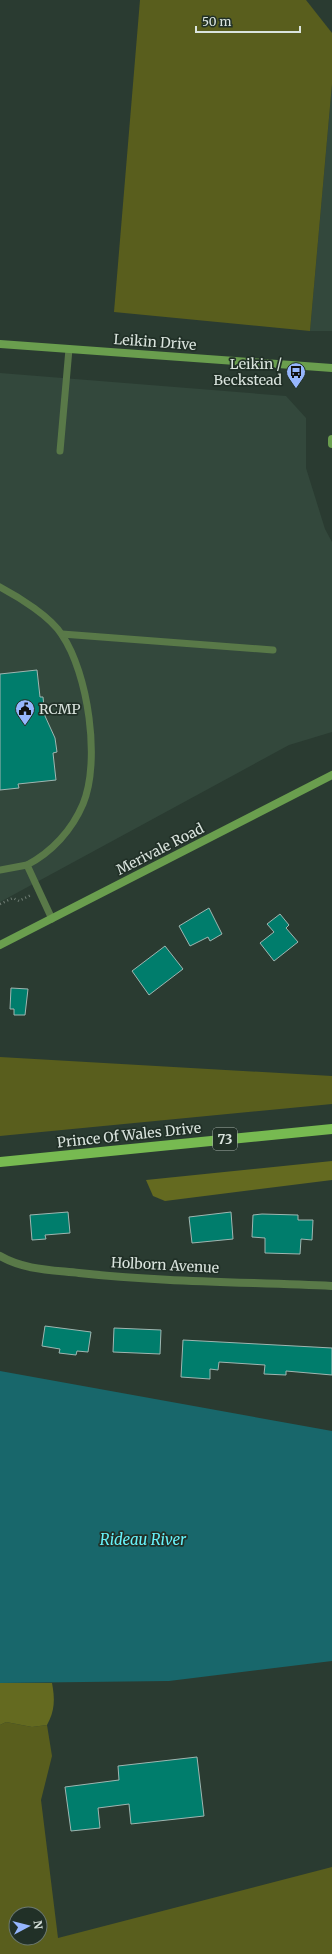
<svg xmlns="http://www.w3.org/2000/svg" width="332" height="1954" font-family="Merriweather,serif">
	<rect width="100%" height="100%" fill="#2a3b31"/>
	<!-- built -->
	<g fill="#33483c">
		<polygon points="332,84 332,331 310,331"/>
		<polygon points="0,373 286,396 306,418 306,468 325,529 332,542 332,732 289,745 0,902"/>
	</g>
	<!-- green -->
	<g fill="#595e1d" fill-rule="evenodd">
		<polygon points="140,0 306,0 332,33 332,84 310,331 114,312"/>
		<polygon points="0,1057 332,1076 332,1104 0,1136"/>
		<path d="M6 1722 32 1727 47 1725 52 1756 41 1800 58 1938 332 1867V1954H0V1725ZM16 1914H40V1938H16Z"/>
	</g>
	<!-- forest -->
	<g fill="#646a20">
		<polygon points="332,1161 332,1180 165,1201 153,1196 146,1180"/>
		<path d="M0 1683H52C55 1699 55 1711 47 1725L32 1727 6 1722 0 1725Z"/>
	</g>
	<!-- water -->
	<polygon fill="#18676b" points="0,1371 332,1431 332,1661 169,1681 0,1683"/>
	<!-- building -->
	<g fill="#007d6c" stroke="#9fb6b1">
		<polygon points="37,670 40,697 43,697 45,716 55,738 57,752 53,753 56,780 18,784 19,788 0,790 0,674"/>
		<polygon points="209,908 222,934 210,941 208,937 190,946 179,926"/>
		<polygon points="280,914 289,925 286,928 298,942 274,961 260,943 274,932 267,924"/>
		<polygon points="165,946 183,969 149,995 132,971"/>
		<polygon points="11,988 28,989 25,1015 14,1015 14,1009 10,1009"/>
		<polygon points="68,1212 70,1233 45,1235 46,1239 32,1240 30,1215"/>
		<polygon points="231,1212 233,1239 192,1243 189,1217"/>
		<polygon points="262,1214 298,1215 298,1220 313,1220 312,1240 301,1239 300,1254 265,1253 265,1238 252,1237 253,1215"/>
		<polygon points="45,1326 91,1332 88,1352 77,1351 76,1355 59,1353 60,1349 42,1346"/>
		<polygon points="114,1328 161,1330 160,1354 113,1352"/>
		<polygon points="183,1340 332,1348 332,1375 286,1371 286,1375 264,1374 265,1365 219,1362 218,1370 210,1369 210,1379 181,1377"/>
		<polygon points="197,1757 204,1816 131,1824 129,1804 98,1808 100,1828 71,1831 65,1787 119,1780 118,1766"/>
	</g>
	<g fill="none" stroke-linecap="round" stroke-linejoin="round">
		<!-- path -->
		<polyline stroke="#717f76" stroke-width="2.5" stroke-dasharray="1 3" stroke-linecap="butt" points="0,904 13,898 19,901 31,895"/>
		<!-- lane -->
		<g stroke="#597948" stroke-width="7">
			<polyline points="60,451 69,349"/>
			<path d="M0 587C19 597 51 617 62 635 88 673 101 761 83 804 72 830 52 852 27 865L52 919"/>
			<polyline points="62,634 273,650"/>
			<polyline points="0,870 27,865"/>
		</g>
		<!-- street -->
		<path stroke="#597948" stroke-width="8" d="M0 1256C24 1270 52 1270 79 1273 163 1282 248 1282 332 1286"/>
		<!-- secondary -->
		<g stroke="#6a9e4e" stroke-width="8">
			<polyline points="0,344 332,368"/>
			<polyline points="332,439 332,444"/>
			<polyline points="0,945 332,775"/>
		</g>
		<!-- primary -->
		<polyline stroke="#77ba51" stroke-width="10" points="0,1162 332,1129"/>
	</g>
	<!-- icons -->
	<defs>
		<g id="bus-pin" transform="scale(1)"><path d="M0 17L-7.5 6A9.5 9.5 0 1 1 7.5 6Z" fill="#96b6fd" stroke="#213027"/><path d="M-5-6H5V4H4V6H2V4H-2V6H-4V4H-5ZM-3.5-4V0h7V-4ZM-3.5 1.2v1.5H-2V1.2ZM2 1.2v1.5H3.5V1.2Z" fill="#111"/></g>
		<g id="civic-pin" transform="scale(1)"><path d="M0 17L-7.5 6A9.5 9.5 0 1 1 7.5 6Z" fill="#96b6fd" stroke="#213027"/><path d="M-.6-6.5H3V-4.5H.6V-3L4-1V1h2V6H-6V1h2V-1L-.6-3ZM-1.2 2.5V6h2.4V2.5Z" fill="#111"/></g>
	</defs>
	<g fill-rule="evenodd">
		<use href="#bus-pin" x="296" y="372"/>
		<use href="#civic-pin" x="25" y="709"/>
	</g>
	<g text-anchor="middle" stroke-width="3.5" stroke-linejoin="round" paint-order="stroke">
		<!-- shield labels -->
		<rect fill="#213027" stroke="#a2aea7" stroke-width="1" x="213" y="1128" width="24" height="22" rx="3"/>
		<g font-size="13" font-weight="bold" fill="#dae4de">
			<text x="225" y="1144">73</text>
		</g>
		<!-- street labels -->
		<g font-size="14" fill="#dae4de" stroke="#213027">
			<text transform="translate(155 342) rotate(4)" y="5">Leikin Drive</text>
			<text transform="translate(160 849) rotate(-27)" y="5">Merivale Road</text>
			<text transform="translate(129 1135) rotate(-6)" y="5">Prince Of Wales Drive</text>
			<text transform="translate(165 1265) rotate(3)" y="5">Holborn Avenue</text>
		</g>
		<!-- poi labels -->
		<g font-size="14" fill="#dae4de" stroke="#213027" text-anchor="end">
			<text x="282" y="369">Leikin /<tspan x="282" dy="16">Beckstead</tspan></text>
			<text x="39" y="714" text-anchor="start">RCMP</text>
		</g>
		<!-- water labels -->
		<g font-size="15" font-style="italic" fill="#67f3fb" stroke="#213027">
			<text x="143" y="1545">Rideau River</text>
		</g>
	</g>
	<!-- north arrow -->
	<g transform="translate(28 1926) rotate(83)"><circle r="19" fill="#213027" stroke="#6b7870"/>
	<path d="M0-3L7 15L0 10L-7 15Z" fill="#96b6fd"/>
	<text y="-6" font-size="11" font-weight="bold" text-anchor="middle" fill="#dae4de">N</text>
	</g>
	<!-- scale -->
	<path d="M196 26v6h104v-6" fill="none" stroke="#dae4de" stroke-width="2"/>
	<text x="202" y="26" font-size="12" fill="#dae4de" stroke="#213027" stroke-width="3" paint-order="stroke">50 m</text>
</svg>
